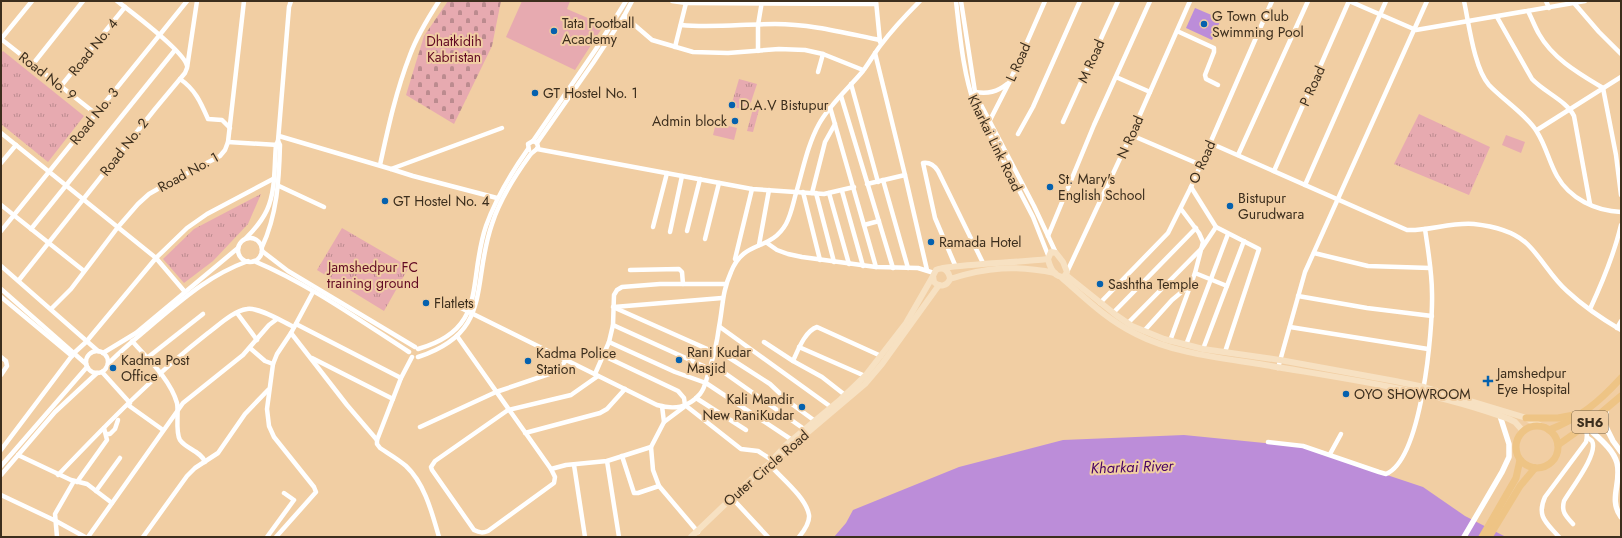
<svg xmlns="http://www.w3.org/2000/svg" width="1622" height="538" font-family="Jost,sans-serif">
	<defs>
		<pattern id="grass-tufts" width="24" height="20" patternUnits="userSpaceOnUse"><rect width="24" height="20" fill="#e7aab0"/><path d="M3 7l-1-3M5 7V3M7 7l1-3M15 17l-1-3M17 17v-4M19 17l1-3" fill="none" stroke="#bc8b8f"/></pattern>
		<pattern id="cemetery-stones" width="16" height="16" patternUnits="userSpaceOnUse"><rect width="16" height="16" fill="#e7aab0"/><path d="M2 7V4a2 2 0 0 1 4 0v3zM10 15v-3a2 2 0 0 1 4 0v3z" fill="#bc8b8f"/></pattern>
	</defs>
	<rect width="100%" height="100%" fill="#f1cea3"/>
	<!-- grass -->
	<g fill="url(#grass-tufts)">
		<polygon points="3,51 84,116 48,162 1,124 1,53"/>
		<polygon points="739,79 757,84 748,111 731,106"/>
		<polygon points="754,105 760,106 753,132 747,131"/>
		<polygon points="1419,114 1490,147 1469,195 1394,164"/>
		<polygon points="261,194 248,224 213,261 184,283 163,259 194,229"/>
		<polygon points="342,228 409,267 384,311 317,270"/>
	</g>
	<!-- cemetery -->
	<polygon fill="url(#cemetery-stones)" points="448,1 501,1 492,46 454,124 406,95 424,36"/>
	<!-- pitch -->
	<g fill="#e7aab0">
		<polygon points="522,1 570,1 567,9 604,25 575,70 506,37"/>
		<polygon points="716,123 737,128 734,140 713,135"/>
		<polygon points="1506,135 1525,142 1521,153 1502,145"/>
	</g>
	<!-- water -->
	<g fill="#bc8dd9">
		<polygon points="1195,8 1221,19 1212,40 1186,28"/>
		<polygon points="1184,435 1303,447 1423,487 1465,516 1506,537 834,537 846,523 853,510 959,467 1063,440"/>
	</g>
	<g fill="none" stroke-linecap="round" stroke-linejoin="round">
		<!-- minor -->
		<g stroke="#fff" stroke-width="4.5">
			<path d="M117 1C130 11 185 52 187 66"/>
			<polyline points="672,1 686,3 876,4"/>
			<polyline points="876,1 880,42"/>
			<path d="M956 1C960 36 963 73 975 106L1033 217 1048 255"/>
			<polyline points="961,1 975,92 978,99 1034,206 1056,253"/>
			<polyline points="1349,1 1416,30 1585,1"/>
			<path d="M1464 1C1469 24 1474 68 1489 85 1502 99 1529 117 1537 132 1546 146 1549 162 1557 176 1570 199 1596 211 1621 212"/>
			<polyline points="1546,1 1549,8"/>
			<polyline points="1574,3 1599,32 1621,54"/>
			<path d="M1528 11C1532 19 1535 27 1539 34 1553 59 1580 74 1603 88L1616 155 1621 195"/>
			<polyline points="624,16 652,40 693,52 728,53 779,49 805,50 823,54 863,70"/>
			<path d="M1497 17 1532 79C1544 92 1567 101 1574 116L1590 204"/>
			<path d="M681 25C712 28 743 24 775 24 811 24 845 33 880 40"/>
			<polyline points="1177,31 1214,48 1214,52 1205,75 1206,79 1218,85"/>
			<polyline points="1,39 96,114"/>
			<polyline points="1,39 32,1"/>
			<polyline points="675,47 686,3"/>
			<polyline points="758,51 758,25 762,1"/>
			<polyline points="875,53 905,175 927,270"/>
			<polyline points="33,64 83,1"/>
			<polyline points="818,72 823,54"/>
			<polyline points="1116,77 1150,92"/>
			<path d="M180 79C195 89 201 103 208 119L222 120 230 128"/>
			<polyline points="851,84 878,182"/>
			<polyline points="61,86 125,7"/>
			<path d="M975 92C988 94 997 92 1007 84"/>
			<polyline points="841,96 893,268"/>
			<polyline points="830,107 876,267"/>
			<polyline points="989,122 1009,83 1045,1"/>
			<polyline points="1063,122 1118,1"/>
			<polyline points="1537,130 1621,77"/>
			<polyline points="1,133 156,258 185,292"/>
			<polyline points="1018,134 1033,107 1080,1"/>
			<polyline points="1131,135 1201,165"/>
			<polyline points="279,136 391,169 502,128"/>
			<polyline points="228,142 278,145"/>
			<polyline points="537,143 593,63 624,16 632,1"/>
			<path d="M1210 143 1407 230C1429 231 1451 222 1474 224 1492 226 1511 230 1525 242 1540 255 1551 277 1567 291 1581 304 1604 320 1621 330"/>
			<polyline points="537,149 752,189 824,194 854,187"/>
			<polyline points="529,150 528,144 533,141 596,49 626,1"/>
			<polyline points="1238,155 1308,1"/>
			<polyline points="1,163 16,145"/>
			<path d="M380 165C388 128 396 91 410 55 417 36 428 18 439 1"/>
			<polyline points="391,169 413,176 497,198"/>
			<polyline points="1274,171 1349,1"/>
			<polyline points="883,180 908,268"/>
			<polyline points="867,184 905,175"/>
			<polyline points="1305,185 1386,1"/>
			<polyline points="279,186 324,207"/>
			<polyline points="1191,187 1216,227 1259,249 1225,352"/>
			<polyline points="842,191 863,266"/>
			<polyline points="803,192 820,260"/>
			<polyline points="812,193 825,142 835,124"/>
			<polyline points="816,193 834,262"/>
			<polyline points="829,193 849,264"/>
			<polyline points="1,205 84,271"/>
			<polyline points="864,225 879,221"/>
			<polyline points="653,227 667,173"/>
			<polyline points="31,229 175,50"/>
			<polyline points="1,231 187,1"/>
			<polyline points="687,231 700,179"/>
			<polyline points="670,232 682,176"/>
			<polyline points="1048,236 1094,125 1150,1"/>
			<path d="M246 238C254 230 262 221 267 210 276 190 274 166 276 145L278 141 289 7 291 1"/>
			<circle cx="250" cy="250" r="12"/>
			<polyline points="705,239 719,183"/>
			<polyline points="767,243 777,250 788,254 802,257 876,267 918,268 934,273"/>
			<polyline points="759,245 769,190"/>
			<path d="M262 247C277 215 279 181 280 145L278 141"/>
			<polyline points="262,251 288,271 415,347"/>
			<polyline points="1314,253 1368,266 1430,268"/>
			<polyline points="735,259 752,189"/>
			<path d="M254 261C309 284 359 320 409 352"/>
			<path d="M955 265 935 218 923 163C930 162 934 165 938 171L983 263"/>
			<polyline points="1,266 98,351"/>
			<polyline points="630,270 679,269 682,272 683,284"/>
			<polyline points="1067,272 1131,135 1190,1"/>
			<polyline points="1195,273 1227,286"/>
			<polyline points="19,280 155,109 185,73 187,68 197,1"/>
			<polyline points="1,289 86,364"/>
			<polyline points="1298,296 1367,308 1432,316"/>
			<polyline points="1,297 72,356"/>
			<polyline points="1100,303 1168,233 1191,187 1272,1"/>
			<path d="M455 305 657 405C674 410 688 408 700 394 705 388 706 381 708 374 713 359 717 343 719 327 723 306 722 292 731 272 744 239 770 252 786 224 791 215 793 204 796 193 803 170 807 146 819 124 830 104 848 89 863 71 869 63 874 54 880 46 892 30 906 15 920 1"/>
			<polyline points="613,307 714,352"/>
			<polyline points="614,307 722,298"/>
			<polyline points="51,309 71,289 118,227 138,204 149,194 163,186 220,156 225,150 228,142 244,1"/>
			<path d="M1590 309C1603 281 1614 255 1621 225"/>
			<polyline points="237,313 257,340"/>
			<polyline points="1113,313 1196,228"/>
			<polyline points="1128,323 1202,248 1216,227"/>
			<polyline points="296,324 401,378"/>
			<polyline points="613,325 710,369"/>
			<polyline points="720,327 831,407"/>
			<polyline points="1290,327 1428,349"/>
			<polyline points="1617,328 1621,321"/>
			<polyline points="1144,331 1172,300 1190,285"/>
			<polyline points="291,333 347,405 377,440"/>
			<polyline points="457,336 551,469 566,465 607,461 651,447"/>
			<path d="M132 341C148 359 170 379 177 403 179 413 175 432 180 440 186 449 201 451 205 462"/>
			<polyline points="1170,341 1195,273 1203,242 1199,233 1181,209"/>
			<polyline points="609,342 675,372 706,383 792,440"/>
			<polyline points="764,342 793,361 822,377 845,395"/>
			<polyline points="1186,345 1228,234"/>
			<polyline points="799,347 865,376"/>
			<polyline points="250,348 265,361 273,364"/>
			<path d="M418 349C489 329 467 282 486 226 496 198 511 173 528 149"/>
			<polyline points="1203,349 1244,241"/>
			<circle cx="97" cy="362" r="11"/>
			<polyline points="103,353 136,333 238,248"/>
			<polyline points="604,356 678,391 684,398 685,405 741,449 758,451 772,460"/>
			<polyline points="1,357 6,361 7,366 1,375"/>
			<path d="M412 357 401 378 377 440V444L380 448C389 454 398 459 406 466 425 484 432 513 439 537"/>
			<path d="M418 357C494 332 471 284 492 224 500 199 514 177 530 155 532 152 536 151 538 147L537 143 533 141"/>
			<polyline points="728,357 770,384 789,402 815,421"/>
			<polyline points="147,358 203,314"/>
			<polyline points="312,358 393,399"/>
			<path d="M793 361C798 350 805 331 817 327L881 356"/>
			<path d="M108 364C122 349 138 337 154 323 185 297 210 275 248 261"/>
			<polyline points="712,364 804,429"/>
			<polyline points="1278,368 1305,272 1427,1"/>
			<polyline points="102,372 130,403"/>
			<polyline points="595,374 609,342 613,325 614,295 617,290 622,287 660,284 726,284"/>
			<polyline points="696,398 746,430"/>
			<polyline points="128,405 163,430"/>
			<polyline points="662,406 664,422 651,447 653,470 659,486 698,532"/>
			<polyline points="664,422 684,407"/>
			<polyline points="420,427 496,392 558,371 566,360"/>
			<polyline points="525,433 600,413 607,409 625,389"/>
			<polyline points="106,434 110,434 115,429 118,420"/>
			<path d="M1268 442 1303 446 1379 472 1386 474C1422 459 1433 329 1432 293 1432 272 1428 250 1425 229"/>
			<polyline points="1,450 74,353 86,342 156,258 187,228 207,214 273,179"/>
			<polyline points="1330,454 1341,434"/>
			<polyline points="18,455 71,480 87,484 112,503"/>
			<polyline points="622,456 634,493 638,493 659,486"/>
			<polyline points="607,461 619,537"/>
			<path d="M769 464C780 477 806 497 809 515 810 523 804 531 799 537"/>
			<polyline points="574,465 585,537"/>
			<polyline points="1,466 87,367"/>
			<path d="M551 469 555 477 554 483 488 531C483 533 480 533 474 530L432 470 431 467 435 461 508 410 571 395 598 376"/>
			<polyline points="1,475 55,412 97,373"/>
			<path d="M58 475C106 425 154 375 208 333 219 325 233 311 247 309 259 307 283 322 294 327"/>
			<polyline points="77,482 107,440 104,428"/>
			<polyline points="96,491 120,458"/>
			<polyline points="1,495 56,521 85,537"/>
			<polyline points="731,497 768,537"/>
			<path d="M1573 524C1566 516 1561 512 1564 501 1570 490 1599 454 1592 441 1591 440 1588 438 1587 437"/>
			<polyline points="57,537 55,514 74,481"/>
			<polyline points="88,537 183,403 243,355 269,325 277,319"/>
			<polyline points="143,537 187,476 195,468 218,453 245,414 268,390"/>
			<polyline points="267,537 294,500 284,493"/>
			<polyline points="276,537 316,492 314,487 274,437 269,426 267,409 273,364 277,354 291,333 313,292"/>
			<path d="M1559 537C1547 523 1536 517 1545 497L1586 442 1587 437 1586 426"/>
		</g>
		<!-- tertiary -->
		<g stroke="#fff" stroke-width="5.5">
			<polyline points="1606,410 1605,425 1613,441 1621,452"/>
			<polyline points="1589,423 1605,425"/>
			<path d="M1586 426C1596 436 1613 448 1617 463 1622 483 1608 499 1621 517"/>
			<polyline points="1464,537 1502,472 1509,457 1509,444 1500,416"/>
		</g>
		<!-- secondary -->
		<g stroke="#f7e1c2" stroke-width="6">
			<path d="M1051 252 1056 253 1063 262 1067 272 1064 277C1054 277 1050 268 1048 259Z"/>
			<path d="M943 268C978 263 1013 263 1048 259"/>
			<polyline points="1066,275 1116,315 1132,326 1164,339 1203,349 1280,360 1395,381 1424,387 1526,418 1541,426"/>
			<path d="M1062 278C1085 298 1107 320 1136 334 1175 354 1222 358 1265 365 1346 379 1431 390 1509 419L1515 422 1523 431"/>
			<path d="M950 279C949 271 944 266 936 270L933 276 934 282C940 288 947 286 950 279 987 267 1016 265 1055 273"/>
			<polyline points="775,457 787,444 841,399 865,376 906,323 933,276"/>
			<polyline points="691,537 761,470 780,456 865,384 882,364 939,285"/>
		</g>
		<!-- primary -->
		<g stroke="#eec485" stroke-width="7">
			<polyline points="1526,418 1558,418 1579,414"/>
			<circle cx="1537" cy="447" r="21"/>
			<path d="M1549 430C1580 418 1599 402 1621 378"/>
			<polyline points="1558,445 1589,423 1621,396"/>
			<polyline points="1482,537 1516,478 1520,460"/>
			<polyline points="1489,537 1520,486 1535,468"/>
		</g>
	</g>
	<!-- markers -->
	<g fill="#0561ae" stroke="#f1cea3" stroke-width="1.5">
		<circle cx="1204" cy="24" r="4"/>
		<circle cx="554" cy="31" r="4"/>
		<circle cx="535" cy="93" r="4"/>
		<circle cx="732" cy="105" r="4"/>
		<circle cx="735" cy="121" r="4"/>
		<circle cx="1050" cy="187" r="4"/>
		<circle cx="385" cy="201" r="4"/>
		<circle cx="1230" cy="206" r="4"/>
		<circle cx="931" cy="242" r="4"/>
		<circle cx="1100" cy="284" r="4"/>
		<circle cx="426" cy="303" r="4"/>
		<circle cx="679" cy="360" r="4"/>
		<circle cx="528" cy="361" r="4"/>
		<circle cx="113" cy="368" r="4"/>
		<path d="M1486 375h4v4h4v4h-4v4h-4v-4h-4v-4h4z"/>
		<circle cx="1346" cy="394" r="4"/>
		<circle cx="802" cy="407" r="4"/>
	</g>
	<g text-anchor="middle" stroke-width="4" stroke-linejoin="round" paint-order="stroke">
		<!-- shield labels -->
		<rect fill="#f1cea3" stroke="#725e45" stroke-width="1" x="1572" y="411" width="36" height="22" rx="3"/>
		<g font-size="13" font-weight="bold" fill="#3c2e1d">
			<text x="1590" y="427">SH6</text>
		</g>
		<!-- poi labels -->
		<g font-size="14" fill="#3c2e1d" stroke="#f1cea3" text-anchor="start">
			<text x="1212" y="21">G Town Club<tspan x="1212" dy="16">Swimming Pool</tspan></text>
			<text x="562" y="28">Tata Football<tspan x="562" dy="16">Academy</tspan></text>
			<text x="543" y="98">GT Hostel No. 1</text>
			<text x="740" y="110">D.A.V Bistupur</text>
			<text x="727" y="126" text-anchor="end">Admin block</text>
			<text x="1058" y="184">St. Mary's<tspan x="1058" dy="16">English School</tspan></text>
			<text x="1238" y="203">Bistupur<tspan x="1238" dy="16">Gurudwara</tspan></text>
			<text x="393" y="206">GT Hostel No. 4</text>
			<text x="939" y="247">Ramada Hotel</text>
			<text x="1108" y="289">Sashtha Temple</text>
			<text x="434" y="308">Flatlets</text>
			<text x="687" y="357">Rani Kudar<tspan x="687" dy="16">Masjid</tspan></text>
			<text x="536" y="358">Kadma Police<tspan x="536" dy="16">Station</tspan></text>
			<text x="121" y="365">Kadma Post<tspan x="121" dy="16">Office</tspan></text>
			<text x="1497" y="378">Jamshedpur<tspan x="1497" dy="16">Eye Hospital</tspan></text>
			<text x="1354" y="399">OYO SHOWROOM</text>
			<text x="794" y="404" text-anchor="end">Kali Mandir<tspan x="794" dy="16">New RaniKudar</tspan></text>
		</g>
		<!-- park labels -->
		<g font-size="14" fill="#610923" stroke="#f1cea3">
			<text x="454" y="46">Dhatkidih<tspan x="454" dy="16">Kabristan</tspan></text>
			<text x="373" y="272">Jamshedpur FC<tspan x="373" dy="16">training ground</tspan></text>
		</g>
		<!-- street labels -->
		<g font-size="14" fill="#3c2e1d" stroke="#f1cea3">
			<text transform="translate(93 47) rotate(-51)" y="5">Road No. 4</text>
			<text transform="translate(1091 61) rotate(-66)" y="5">M Road</text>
			<text transform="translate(1018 62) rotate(-66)" y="5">L Road</text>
			<text transform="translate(48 76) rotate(38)" y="5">Road No. 9</text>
			<text transform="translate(1312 86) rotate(-66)" y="5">P Road</text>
			<text transform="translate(94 116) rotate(-51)" y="5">Road No. 3</text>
			<text transform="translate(1130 137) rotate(-66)" y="5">N Road</text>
			<text transform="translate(995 143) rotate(64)" y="5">Kharkai Link Road</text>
			<text transform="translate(124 147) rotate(-52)" y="5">Road No. 2</text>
			<text transform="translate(1202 162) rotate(-66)" y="5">O Road</text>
			<text transform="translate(188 172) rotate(-29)" y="5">Road No. 1</text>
			<text transform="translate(766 468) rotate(-41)" y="5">Outer Circle Road</text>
		</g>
		<!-- water labels -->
		<g font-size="15" font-style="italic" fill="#480464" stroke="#f1cea3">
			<text transform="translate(1132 467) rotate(-2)" y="5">Kharkai River</text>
		</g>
	</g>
	<!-- border -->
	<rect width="1622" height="538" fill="none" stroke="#3c2e1d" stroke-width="4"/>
</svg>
